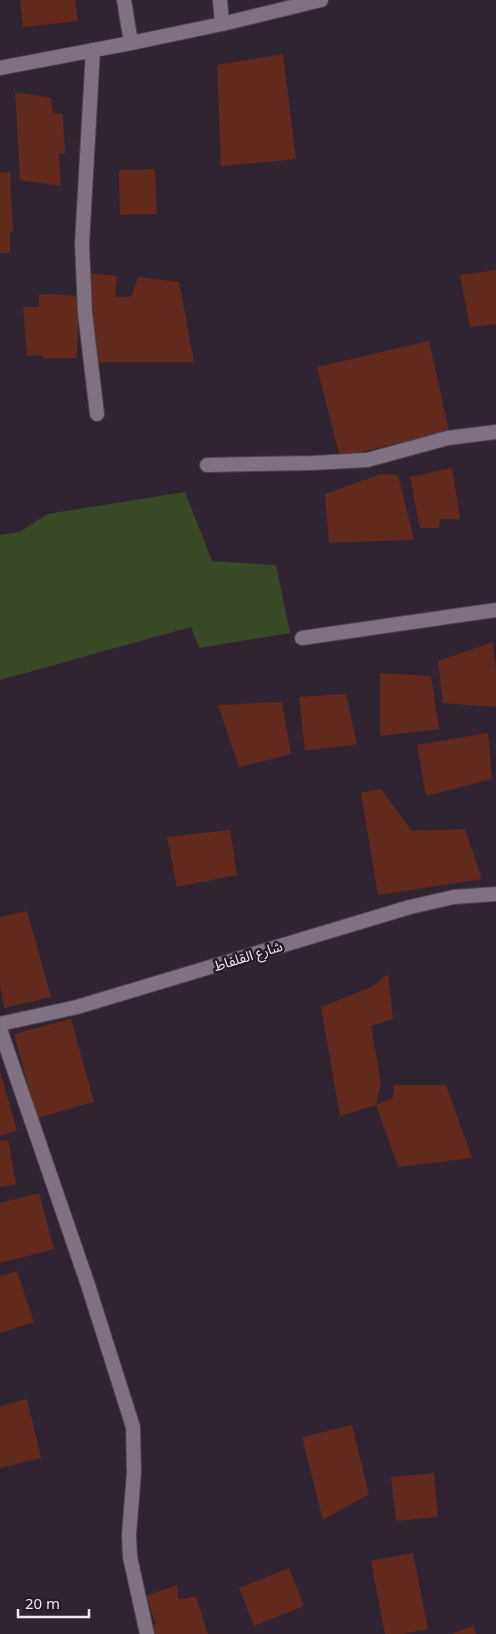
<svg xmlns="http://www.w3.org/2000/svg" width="496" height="1634" font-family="'Noto Sans','Noto Sans Arabic',sans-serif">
	<rect width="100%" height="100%" fill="#302433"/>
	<!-- green -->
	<polygon fill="#394825" points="185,492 212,561 276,565 290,633 199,648 191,627 0,680 0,535 19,532 48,514"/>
	<!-- building -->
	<g fill="#622a1d">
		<polygon points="20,0 75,0 78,21 23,27"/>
		<polygon points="283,54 296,159 221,166 217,65"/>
		<polygon points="15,92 51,98 53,113 63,114 65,154 59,154 61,186 20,180"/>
		<polygon points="155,169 157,214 120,215 119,170"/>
		<polygon points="10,172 13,231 10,232 10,253 0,253 0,173"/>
		<polygon points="496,270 496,324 470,327 460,275"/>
		<polygon points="88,273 117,276 115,297 131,297 138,277 179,282 194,362 94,362"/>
		<polygon points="39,294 79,296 77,358 44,359 42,355 27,356 23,307 39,307"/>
		<polygon points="429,341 449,431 340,457 317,367"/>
		<polygon points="452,468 460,519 440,519 439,528 420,528 410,477"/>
		<polygon points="381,474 398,475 414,540 329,543 325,494"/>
		<polygon points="493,642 496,671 496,707 443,703 438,661"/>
		<polygon points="380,673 431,676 439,729 380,736"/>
		<polygon points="346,694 357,744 305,751 299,697"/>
		<polygon points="282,702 291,754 239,767 218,705"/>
		<polygon points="488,733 492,779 426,796 417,745"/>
		<polygon points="381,789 412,831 465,829 482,879 378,895 361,793"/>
		<polygon points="230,830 237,875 177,887 167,837"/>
		<polygon points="27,911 51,997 4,1008 0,984 0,917"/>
		<polygon points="388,974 393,1019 371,1026 381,1084 376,1105 340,1116 321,1007 372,987"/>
		<polygon points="71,1019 94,1102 37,1118 14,1034"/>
		<polygon points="0,1071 17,1131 0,1136"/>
		<polygon points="394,1085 446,1085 472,1158 398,1167 376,1105 393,1098"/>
		<polygon points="8,1140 16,1184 0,1187 0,1141"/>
		<polygon points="39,1193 54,1249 0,1263 0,1203"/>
		<polygon points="17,1271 34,1322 0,1333 0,1276"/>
		<polygon points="27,1399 41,1458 0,1468 0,1406"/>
		<polygon points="352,1425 369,1494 323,1520 302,1437"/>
		<polygon points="434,1473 438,1517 396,1521 391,1477"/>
		<polygon points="413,1553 428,1629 403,1634 385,1634 371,1561"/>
		<polygon points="289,1568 304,1606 254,1626 239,1588"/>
		<polygon points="177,1585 178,1599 196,1597 208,1634 154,1634 151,1626 156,1624 146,1596"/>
		<polygon points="473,1626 476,1634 452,1634"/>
	</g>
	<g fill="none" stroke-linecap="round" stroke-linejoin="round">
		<!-- minor casing -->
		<g stroke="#4c414e" stroke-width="16">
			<g id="minor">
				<polyline points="124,0 131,43"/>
				<polyline points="220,0 222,24"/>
				<polyline points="93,50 82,244 85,313 97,414"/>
				<polyline points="207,465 312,463 367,460 448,438 496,432"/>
				<polyline points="302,638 496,610"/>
				<polyline points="0,1024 77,1007 410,907 454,897 496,894"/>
				<polyline points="0,1029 88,1285 133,1427 134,1472 129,1535 130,1557 147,1634"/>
			</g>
		</g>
		<!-- tertiary casing -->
		<g stroke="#4c414e" stroke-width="16">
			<polyline id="tertiary" points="0,68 131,43 222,24 321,0"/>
		</g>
		<!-- minor -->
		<use href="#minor" stroke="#7f7082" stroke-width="14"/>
		<!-- tertiary -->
		<use href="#tertiary" stroke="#7f7082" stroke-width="14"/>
	</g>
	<g text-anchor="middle" stroke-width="5" stroke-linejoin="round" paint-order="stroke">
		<!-- street labels -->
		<g font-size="14" fill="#efe7f1" stroke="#261a29">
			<text transform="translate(248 956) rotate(-17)" y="5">شارع القلفاط</text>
		</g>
	</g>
	<!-- scale -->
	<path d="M18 1609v8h71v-8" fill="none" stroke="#efe7f1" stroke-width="2.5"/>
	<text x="25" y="1609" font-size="15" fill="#efe7f1" stroke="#261a29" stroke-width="4" paint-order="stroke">20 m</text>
</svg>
